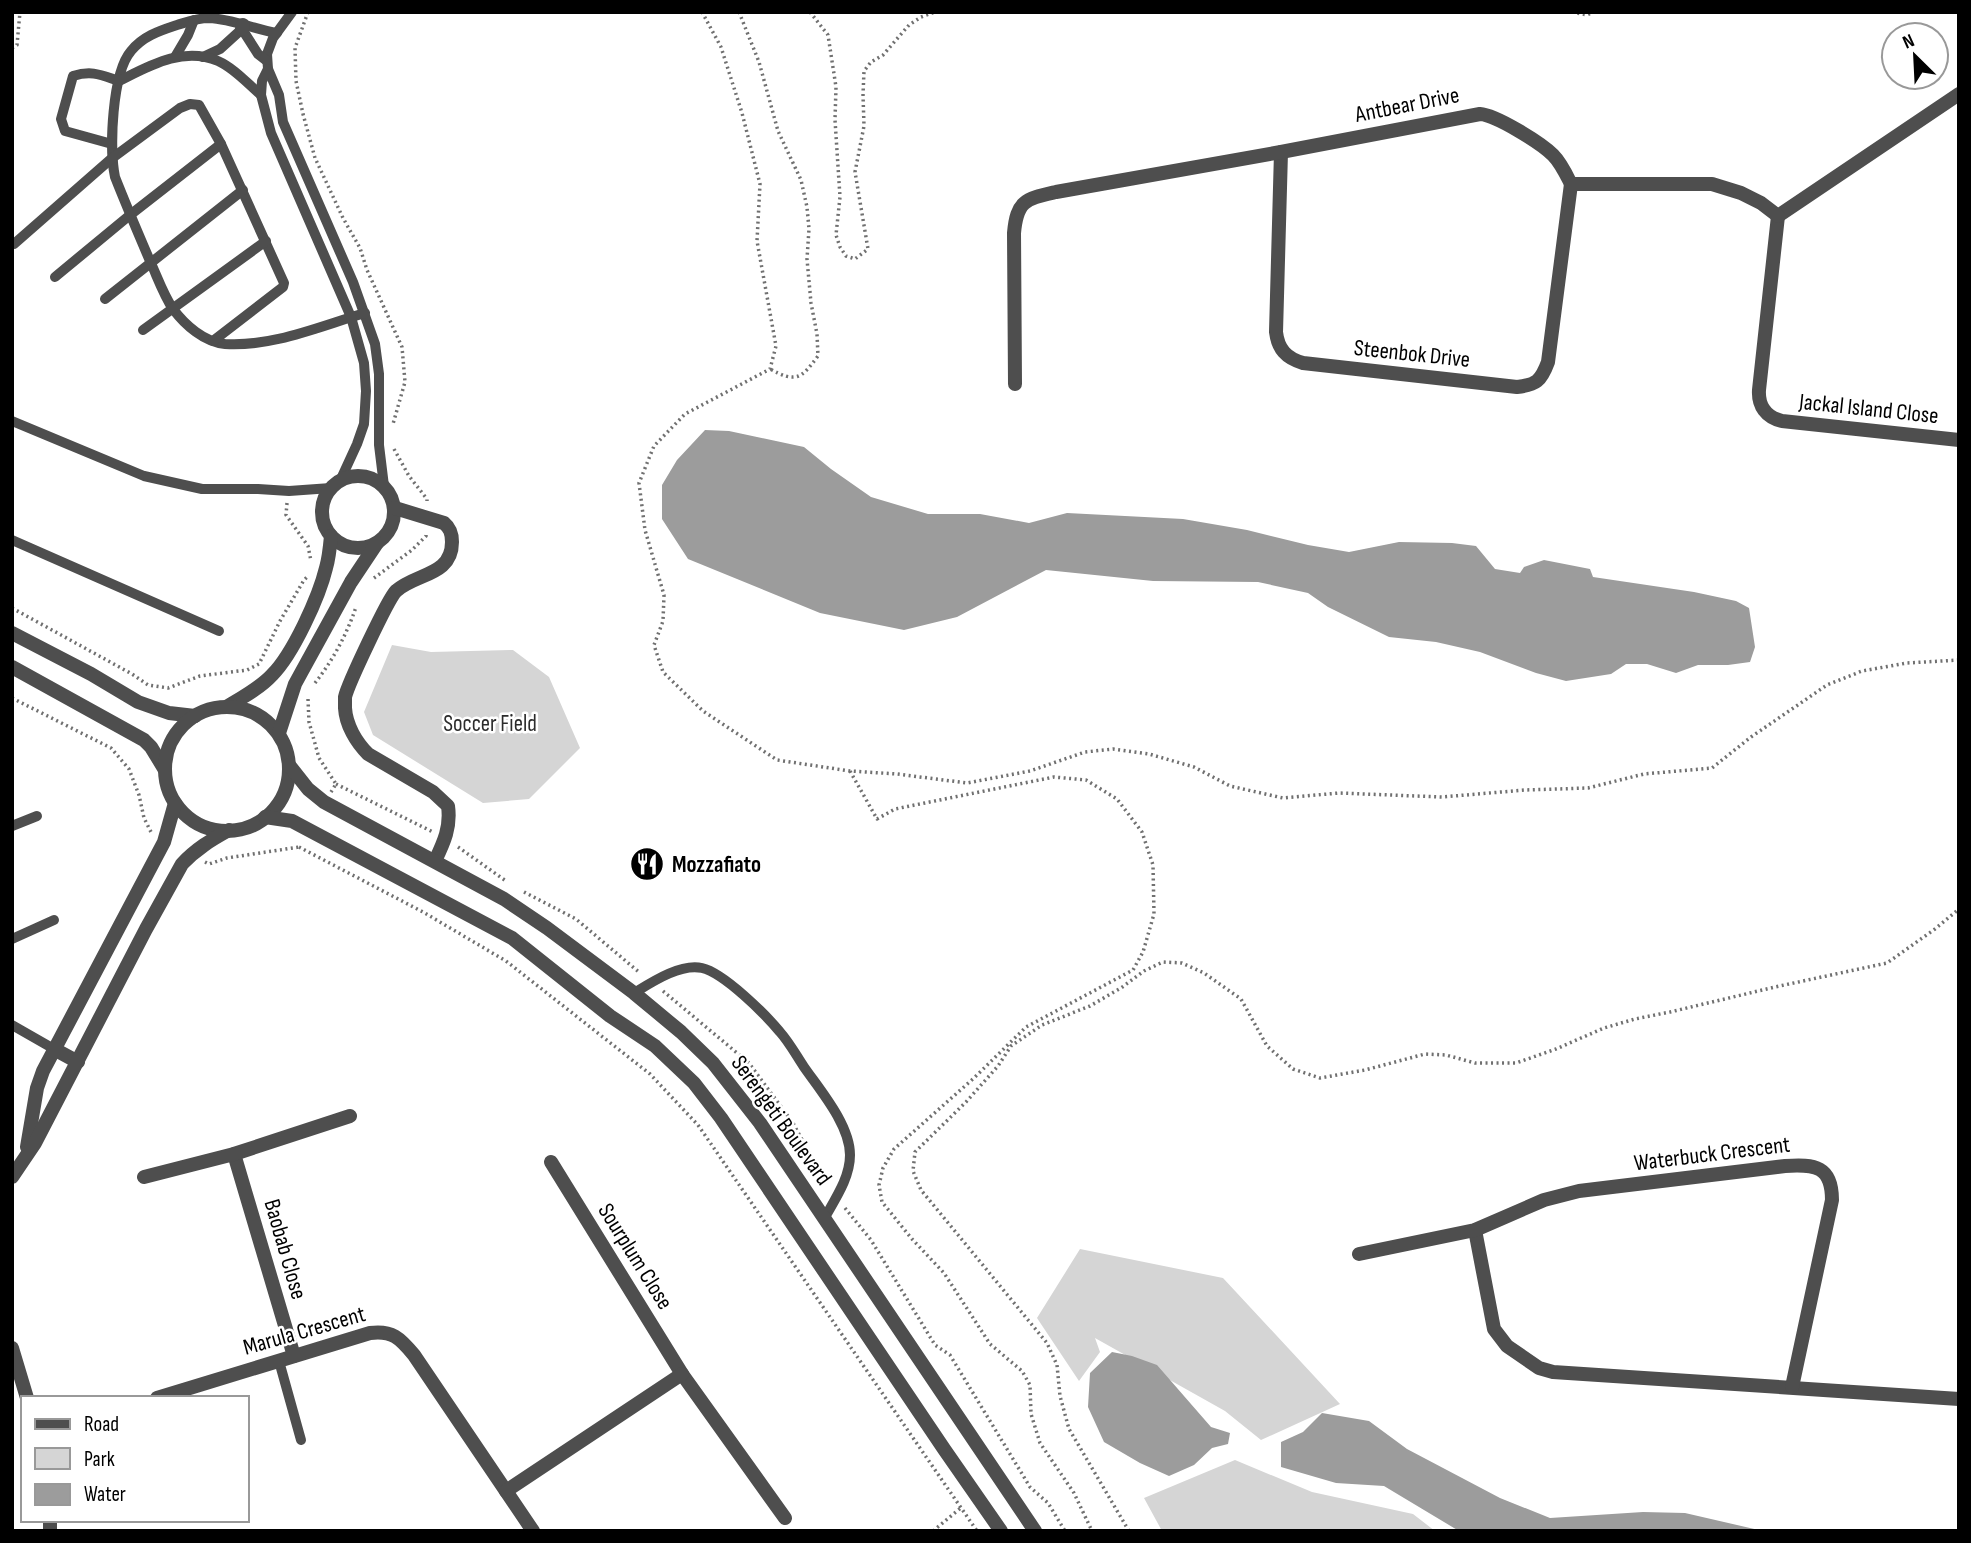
<svg xmlns="http://www.w3.org/2000/svg" width="1971" height="1543" font-family="'Sofia Sans Condensed',sans-serif">
	<rect width="100%" height="100%" fill="#fff"/>
	<!-- green -->
	<g fill="#d5d5d5">
		<polygon points="392,645 431,652 513,650 549,677 580,748 529,799 483,803 373,735 364,712"/>
		<polygon points="1080,1249 1223,1278 1340,1404 1261,1440 1225,1411 1095,1338 1100,1352 1079,1381 1037,1318"/>
		<polygon points="1235,1460 1312,1492 1413,1514 1435,1531 1162,1531 1144,1498"/>
	</g>
	<!-- water -->
	<g fill="#9c9c9c">
		<polygon points="705,430 729,431 804,447 831,469 871,497 928,514 980,514 1029,523 1067,513 1183,519 1247,530 1308,545 1349,552 1399,542 1452,543 1476,546 1495,569 1520,573 1524,567 1544,560 1590,569 1593,577 1694,592 1736,601 1749,608 1755,647 1750,662 1728,665 1698,665 1676,673 1647,664 1626,664 1611,674 1566,681 1536,673 1480,652 1436,642 1389,637 1328,607 1308,593 1258,582 1153,581 1046,570 957,617 904,630 820,613 688,559 662,519 662,485 677,460"/>
		<polygon points="1112,1352 1132,1356 1157,1365 1211,1427 1230,1433 1228,1444 1212,1448 1194,1465 1169,1476 1140,1463 1104,1442 1088,1407 1090,1373"/>
		<polygon points="1322,1413 1369,1421 1407,1449 1500,1498 1550,1518 1643,1512 1685,1513 1763,1531 1459,1531 1384,1486 1336,1483 1281,1467 1281,1442 1303,1432"/>
	</g>
	<g fill="none" stroke-linecap="round" stroke-linejoin="round">
		<!-- path -->
		<g stroke="#707070" stroke-width="3.5" stroke-dasharray="2 3.5" stroke-linecap="butt">
			<polyline points="308,12 295,48 296,81 303,114 315,158 343,218 360,248 367,270 402,347 405,382 393,424"/>
			<polyline points="702,12 721,47 742,113 760,184 757,241 776,346 770,369 685,414 654,446 639,483 645,530 664,595 663,621 654,645 663,672 703,711 777,760 850,771 897,774 967,783 1030,771 1085,752 1113,749 1149,754 1194,767 1230,786 1283,798 1339,793 1442,797 1525,790 1588,788 1644,774 1712,768 1751,737 1827,685 1862,671 1907,663 1959,660"/>
			<path d="M739 12 759 62 778 131 801 180 807 207 809 229 807 259 811 303 817 334 818 356C801 379 796 383 770 369"/>
			<polyline points="810,12 828,35 836,87 835,120 840,197 836,235 840,247 846,256 855,259 868,249 855,172 864,126 863,95 864,71 871,62 883,55 909,25 921,17 935,12"/>
			<polyline points="1572,12 1587,15 1593,12"/>
			<polyline points="12,48 17,45 20,12"/>
			<polyline points="394,449 409,476 427,499 427,501"/>
			<polyline points="287,503 286,515 308,546 311,561"/>
			<polyline points="374,578 412,550 426,536 426,533"/>
			<polyline points="12,608 132,674 148,685 168,688 200,676 247,670 259,664 280,621 304,580 308,576"/>
			<path d="M315 683C333 660 347 634 356 607"/>
			<polyline points="12,698 111,748 129,769 139,795 144,818 151,832"/>
			<polyline points="308,699 309,722 319,758 336,784 331,792"/>
			<polyline points="850,771 877,819 895,809 1054,777 1086,780 1117,799 1142,832 1153,865 1154,914 1143,952 1133,970 1026,1027 974,1078 894,1149 883,1168 879,1185 882,1202 912,1239 944,1273 990,1344 1022,1371 1030,1385 1031,1414 1040,1443 1074,1493 1092,1531"/>
			<polyline points="336,784 433,832"/>
			<polyline points="299,847 423,912 506,961 650,1074 698,1125 977,1531"/>
			<polyline points="458,847 506,881"/>
			<polyline points="205,862 209,864 227,858 299,847"/>
			<polyline points="524,892 576,919 640,973"/>
			<polyline points="663,991 749,1063 793,1123 827,1186"/>
			<polyline points="845,1208 871,1240 935,1345 950,1355 1030,1487 1048,1503 1065,1531"/>
			<polyline points="933,1531 962,1507"/>
			<polyline points="1129,1531 1069,1429 1060,1396 1057,1365 1047,1343 921,1190 913,1171 915,1152 966,1102 998,1066 1011,1046 1042,1025 1090,1006 1121,988 1144,971 1163,962 1182,963 1204,973 1241,999 1267,1046 1293,1069 1320,1078 1365,1070 1425,1054 1446,1055 1475,1063 1516,1063 1556,1049 1604,1028 1635,1019 1670,1012 1775,987 1887,963 1935,929 1959,909"/>
		</g>
		<!-- service -->
		<g stroke="#4e4e4e" stroke-width="10">
			<polyline points="292,12 273,38 267,54 268,69 279,95 283,122 353,282 375,344 379,374 379,445 384,486"/>
			<path d="M277 33C254 29 232 19 209 18 198 18 187 22 177 25 159 31 143 36 131 51 112 73 109 149 115 177 126 205 138 233 150 261 157 276 163 294 173 309 185 325 204 342 225 344 273 347 320 326 365 313"/>
			<polyline points="175,57 188,35 194,20"/>
			<polyline points="203,57 220,49 242,29 258,54 267,61"/>
			<polyline points="268,69 262,81 261,95 271,133 351,317 364,363 366,391 364,424 357,444 340,481"/>
			<path d="M112 144 65 131 61 119 73 76C92 70 101 75 119 81 149 66 183 46 218 61 234 68 248 84 261 95"/>
			<polyline points="14,244 111,159 180,108 190,104 199,105 221,144 284,283 283,287 213,341"/>
			<polyline points="55,277 130,215 221,144"/>
			<polyline points="105,299 243,190"/>
			<polyline points="143,330 266,241"/>
			<polyline points="12,421 144,476 202,489 258,489 289,491 331,488"/>
			<polyline points="12,540 219,631"/>
			<polyline points="12,826 37,816"/>
			<polyline points="12,939 54,920"/>
			<path d="M634 993C652 982 681 963 702 968 724 973 765 1014 780 1032 789 1042 796 1055 804 1067 820 1090 850 1125 850 1155 850 1178 835 1199 824 1219"/>
			<polyline points="12,1025 54,1049"/>
			<polyline points="279,1361 301,1440"/>
		</g>
		<!-- minor -->
		<g stroke="#4e4e4e" stroke-width="14">
			<polyline points="242,29 243,25"/>
			<path d="M1281 152 1276 332C1278 349 1286 358 1303 363L1517 387C1536 385 1541 381 1548 362L1571 184"/>
			<path d="M1778 216 1759 390C1758 406 1766 417 1782 421L1959 440"/>
			<polyline points="1778,216 1959,94"/>
			<path d="M1015 384 1014 233C1017 200 1026 199 1056 192L1281 152 1480 114C1496 115 1541 143 1553 155 1561 163 1566 174 1571 184H1712L1741 193 1761 203 1778 216"/>
			<circle cx="358" cy="512" r="36"/>
			<path d="M395 508 444 523C450 528 452 533 452 542 452 576 416 573 396 591 388 599 348 684 345 697 345 698 345 707 345 708 346 725 356 742 368 754L433 792 448 806C451 827 444 842 435 861"/>
			<polyline points="12,633 91,674 138,702 169,713 195,716"/>
			<polyline points="12,667 144,740 151,747 165,770"/>
			<path d="M228 706C243 697 260 688 272 675 293 654 319 597 326 568 329 558 330 547 331 536"/>
			<circle cx="227" cy="769" r="62"/>
			<polyline points="279,733 295,684 301,673 351,582 377,543"/>
			<polyline points="289,765 308,789 324,802 504,899 547,928 634,993 681,1032 713,1063 760,1123 1035,1531"/>
			<polyline points="265,817 292,821 512,938 610,1016 655,1046 694,1083 721,1118 944,1449 1001,1531"/>
			<polyline points="54,1049 78,1062"/>
			<polyline points="27,1147 37,1088 43,1071 164,842 175,803"/>
			<polyline points="234,1154 294,1356"/>
			<polyline points="551,1162 682,1374 785,1518"/>
			<path d="M12 1177 35 1143 146 929 182 864C196 849 211 840 229 830"/>
			<polyline points="144,1177 234,1154 350,1116"/>
			<polyline points="1475,1230 1494,1329 1507,1346 1539,1368 1553,1372 1959,1399"/>
			<path d="M1359 1254 1475 1230 1544 1200 1579 1191 1785 1166C1815 1164 1832 1166 1832 1200L1792 1387"/>
			<polyline points="12,1348 27,1398"/>
			<path d="M157 1398 370 1333C392 1330 400 1338 414 1355L533 1531"/>
			<polyline points="506,1491 682,1374"/>
			<polyline points="50,1531 50,1520"/>
		</g>
	</g>
	<!-- icons -->
	<defs>
		<g id="restaurant-disc" transform="scale(1.75)"><circle r="9.5" fill="#000" stroke="#fff"/><path d="M-5-6h1v4h1v-4h1v4h1v-4h1v5L-1.5 .5V6h-2V.5L-5-1ZM5-6V6H3V1.5H1.5Q1.5-4 5-6Z" fill="#fff"/></g>
	</defs>
	<g fill-rule="evenodd">
		<use href="#restaurant-disc" x="647" y="864"/>
	</g>
	<g text-anchor="middle" stroke-width="5" stroke-linejoin="round" paint-order="stroke">
		<!-- street labels -->
		<g font-size="23" fill="#000" stroke="#fff">
			<text transform="translate(1407 104) rotate(-11)" y="8">Antbear Drive</text>
			<text transform="translate(1412 353) rotate(6)" y="8">Steenbok Drive</text>
			<text transform="translate(1869 408) rotate(6)" y="8">Jackal Island Close</text>
			<text transform="translate(782 1120) rotate(54)" y="8">Serengeti Boulevard</text>
			<text transform="translate(1712 1153) rotate(-7)" y="8">Waterbuck Crescent</text>
			<text transform="translate(286 1249) rotate(74)" y="8">Baobab Close</text>
			<text transform="translate(636 1256) rotate(58)" y="8">Sourplum Close</text>
			<text transform="translate(304 1330) rotate(-16)" y="8">Marula Crescent</text>
		</g>
		<!-- park labels -->
		<g font-size="23" fill="#2c2c2c" stroke="#fff">
			<text x="490" y="731">Soccer Field</text>
		</g>
		<!-- poi labels -->
		<g font-size="23" font-weight="bold" fill="#000" stroke="#fff" text-anchor="start">
			<text x="672" y="872">Mozzafiato</text>
		</g>
	</g>
	<!-- border -->
	<rect width="1971" height="1543" fill="none" stroke="#000000" stroke-width="28"/>
	<!-- legend -->
	<rect x="21" y="1396" width="228" height="126" fill="#ffffff" stroke="#999999" stroke-width="2"/>
	<rect x="35" y="1419" width="35" height="10" fill="#4e4e4e" stroke="#999999" stroke-width="2"/>
	<text x="84" y="1431" font-size="21" fill="#000000">Road</text>
	<rect x="35" y="1448" width="35" height="21" fill="#d5d5d5" stroke="#999999" stroke-width="2"/>
	<text x="84" y="1466" font-size="21" fill="#000000">Park</text>
	<rect x="35" y="1484" width="35" height="21" fill="#9c9c9c" stroke="#999999" stroke-width="2"/>
	<text x="84" y="1501" font-size="21" fill="#000000">Water</text>
	<!-- north arrow -->
	<g transform="translate(1915 56) rotate(336)"><circle r="33" fill="#ffffff" stroke="#999999" stroke-width="2"/>
	<path d="M0-5L12 26L0 18L-12 26Z" fill="#000000"/>
	<text y="-10" font-size="19" font-weight="bold" text-anchor="middle" fill="#000000">N</text>
	</g>
</svg>
